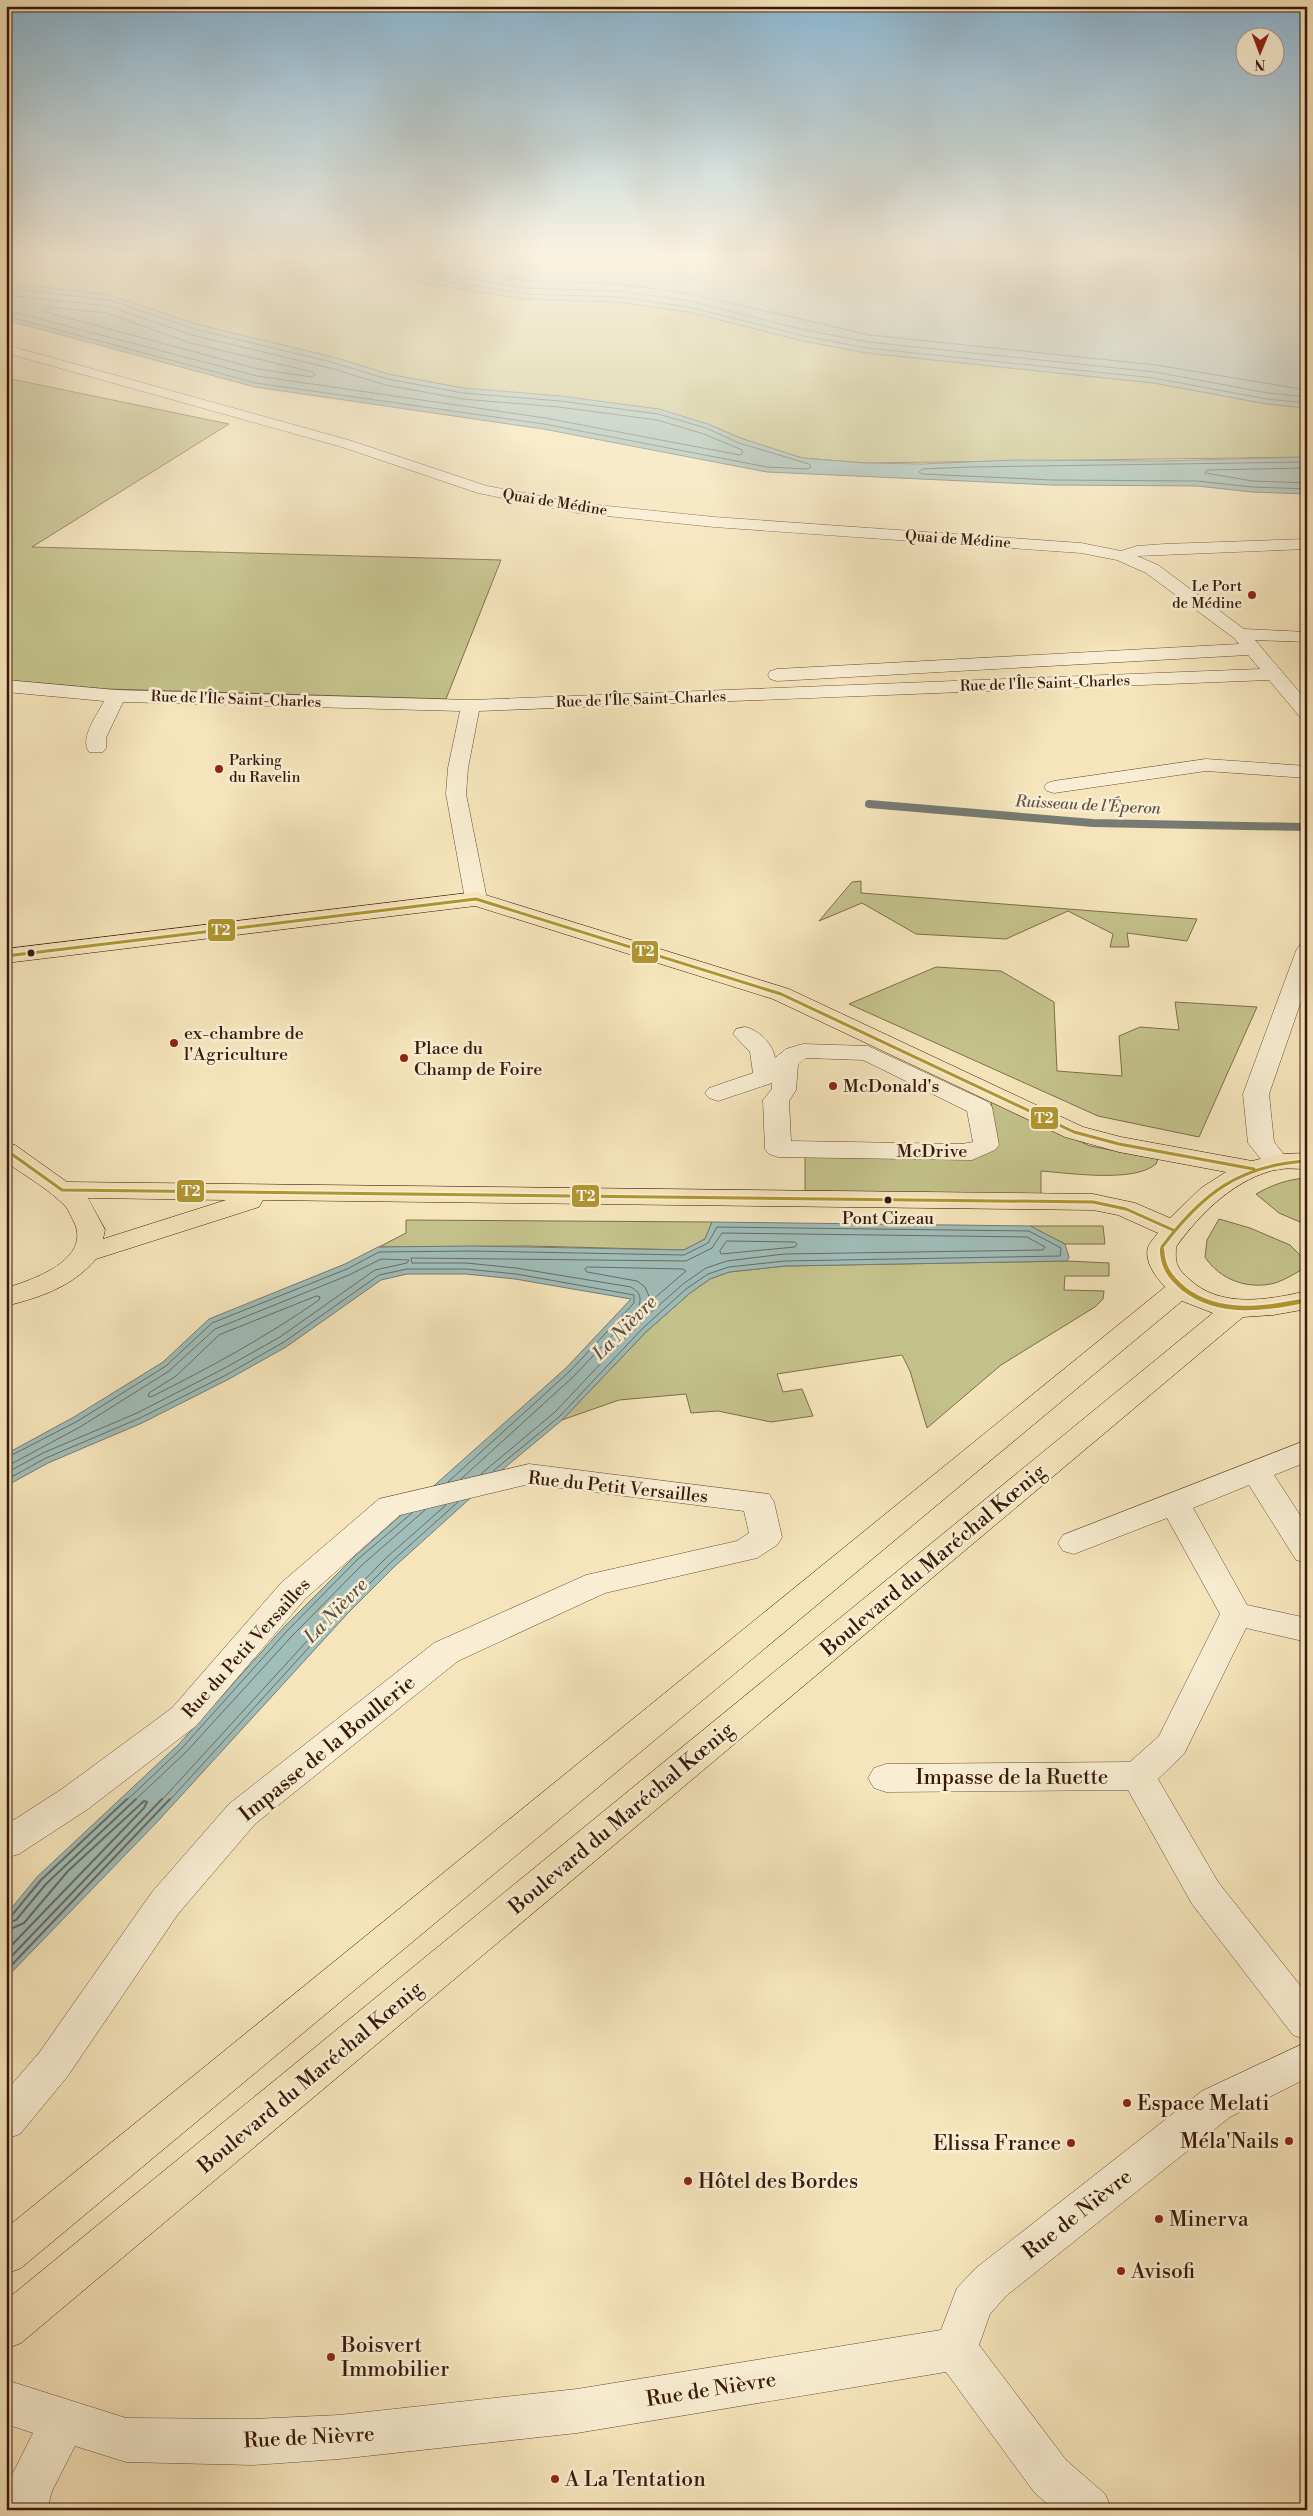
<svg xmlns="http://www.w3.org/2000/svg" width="1313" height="2516" font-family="'Libre Bodoni',serif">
	<rect width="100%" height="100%" fill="#f6e5bb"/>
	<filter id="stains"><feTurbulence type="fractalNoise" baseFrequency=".004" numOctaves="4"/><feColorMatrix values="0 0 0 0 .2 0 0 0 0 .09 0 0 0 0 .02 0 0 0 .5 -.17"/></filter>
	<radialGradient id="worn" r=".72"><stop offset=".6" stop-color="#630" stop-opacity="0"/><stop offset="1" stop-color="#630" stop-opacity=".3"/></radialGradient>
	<!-- green -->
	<g fill="#c4c28b" stroke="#7e6e4a">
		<polygon points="6,257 320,257 426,283 523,299 618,302 688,312 803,341 867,353 1154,383 1267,404 1307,408 1307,457 865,463 802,458 740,438 708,424 463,388 388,374 333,357 195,324 111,295 6,283"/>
		<polygon points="6,378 229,424 32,547 501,560 446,699 107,689 6,680"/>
		<polygon points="861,881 861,893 1197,919 1187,941 1127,933 1129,947 1110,947 1113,934 1068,911 1006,939 916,934 862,903 819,921 852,882"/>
		<polygon points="936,967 1001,971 1054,1002 1057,1071 1122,1076 1119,1036 1140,1027 1179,1030 1175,1002 1257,1007 1199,1137 1098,1116 849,1004"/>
		<path d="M991 1101 1090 1146 1158 1159 1156 1164C1134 1183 1070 1173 1041 1171V1195L805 1193V1154L996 1142Z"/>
		<path d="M1307 1178V1225L1279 1213 1256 1194C1272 1185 1288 1179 1307 1178Z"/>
		<path d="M1219 1219 1250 1228 1290 1245 1307 1262V1267C1297 1272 1285 1280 1275 1283 1248 1290 1220 1280 1205 1257L1207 1240Z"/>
		<polygon points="406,1220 712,1222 705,1239 684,1250 528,1246 379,1247 406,1233"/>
		<polygon points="1030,1226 1103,1226 1105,1244 1065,1244"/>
		<polygon points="1067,1261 1109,1263 1109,1276 1065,1276 1064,1290 1104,1291 1103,1299 1095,1307 1001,1365 927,1428 910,1371 902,1355 777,1374 783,1392 802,1389 813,1416 771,1422 718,1411 691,1413 686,1394 619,1400 562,1420 646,1332 690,1293 710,1279 729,1272 785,1266"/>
	</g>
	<!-- water -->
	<g fill="#9fbdb9" stroke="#767b73">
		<polygon points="320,257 1307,257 1307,408 1267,404 1154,383 867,353 803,341 688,312 618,302 523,299 426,283"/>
		<polygon points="6,283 111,295 195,324 333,357 388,374 463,388 561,396 659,409 708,424 740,438 802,458 865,463 922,464 1014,460 1160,461 1307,457 1307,494 1252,492 1197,486 1052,485 767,472 543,429 255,387 6,320"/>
		<polygon points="712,1222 1030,1226 1065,1244 1069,1257 1067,1261 785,1266 729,1272 710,1279 690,1293 646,1332 562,1420 496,1475 394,1567 348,1613 158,1821 6,1978 6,1915 37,1877 179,1744 283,1628 354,1557 566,1368 631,1299 515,1279 466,1274 407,1274 381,1280 286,1347 229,1379 142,1423 48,1463 6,1486 6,1454 74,1417 163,1362 209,1319 345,1264 378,1247 472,1246 684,1250 705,1239"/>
	</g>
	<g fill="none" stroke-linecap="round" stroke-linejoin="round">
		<!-- shore-far1 -->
		<g stroke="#6c6b61" stroke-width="1">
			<polyline points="340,257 427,278 524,294 619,297 689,307 804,336 867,348 1154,378 1267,399 1307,403"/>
			<polyline points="367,257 428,272 524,288 619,291 690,301 805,330 868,342 1155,372 1268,393 1307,397"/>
			<polyline points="398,257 525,280 620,284 691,294 870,335 1156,365 1307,390"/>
			<polyline points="6,288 110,300 194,329 331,362 387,379 463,393 560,401 658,414 706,428 739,443 809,464 811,467 808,469 767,467 544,424 256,383 6,316"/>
			<polyline points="6,295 108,306 192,335 330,368 386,385 462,399 559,407 657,420 704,434 742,450 743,453 740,455 545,418 257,376 6,310"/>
			<polygon points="46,307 107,313 190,343 313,372 315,375 312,377 258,369 46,312 44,309"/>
			<polyline points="1307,462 970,467 922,469 919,472 922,474 1052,480 1197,481 1252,487 1307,489"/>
			<polyline points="1307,468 1207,470 1205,473 1253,481 1307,483"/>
			<polygon points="727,1241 795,1242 797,1244 795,1247 721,1254 720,1251"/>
			<polygon points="588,1267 683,1269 686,1271 651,1301 645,1287 637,1281 587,1272 585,1269"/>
			<path d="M317 1296 320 1297 319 1300C266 1337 209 1368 151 1397L148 1396 149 1393 176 1376 219 1335Z"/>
			<polyline points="6,1458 76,1422 166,1366 212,1323 347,1269 379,1252 472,1251 684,1255 708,1243 717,1227 1029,1231 1061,1248 1060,1256 785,1261 729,1267 708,1274 686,1289 643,1328 559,1417 493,1471"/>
			<polyline points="6,1464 13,1463 80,1427 169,1371 215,1329 349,1275 381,1259 409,1260 407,1263 375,1270 280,1337 223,1369 137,1413 43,1453 6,1473"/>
			<path d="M461 1479 574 1376 639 1307C641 1297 641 1293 631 1287L516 1268 466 1263H412L411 1258 686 1261 712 1248 722 1233 1027 1237 1045 1247 1043 1250 784 1254 727 1261 706 1268 683 1284 639 1323 555 1412 481 1474"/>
			<polyline points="6,1480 46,1458 140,1418 226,1375 284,1342 379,1275 407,1269 466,1269 516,1274 634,1295 634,1303 570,1371 448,1482"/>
			<polyline points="126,1801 182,1748 287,1631 357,1560 412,1513"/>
			<polyline points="134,1801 186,1752 292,1636 362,1565 425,1510"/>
			<polyline points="161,1801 340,1605 386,1558 446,1505"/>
			<polyline points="169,1801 344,1609 390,1563 458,1502"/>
		</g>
		<!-- shore -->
		<g stroke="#6c6b61" stroke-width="2">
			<polyline points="6,1917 12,1915 41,1880 127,1799"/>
			<polyline points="6,1923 16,1920 46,1884 136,1799"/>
			<polyline points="6,1931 24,1923 68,1871 144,1801 147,1802 144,1808 6,1951"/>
			<polyline points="6,1962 162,1799"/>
			<polyline points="6,1971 170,1799"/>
		</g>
		<!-- stream -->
		<polyline stroke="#767b73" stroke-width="8" points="869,804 1093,823 1305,827"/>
		<!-- minor casing -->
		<g stroke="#684c36" stroke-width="1">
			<g id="minor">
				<path d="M6 345 352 441 487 486 578 503 714 517 1081 543 1121 551 1137 546 1165 544 1307 539V549L1137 556 1158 565 1244 629 1307 632V642L1255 640 1307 701V719L1300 717 1269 680 479 711 468 768 466 794 487 899 484 904 476 906 468 904 465 899 446 794 448 768 460 711 123 702 106 738V748L103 752H89C79 738 98 714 104 701L6 692V680L116 690 471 700 1260 669 1248 655 777 681 770 679 768 675 770 671 777 669 1239 644 1234 638 1146 573 1117 560 1081 553 714 527 578 513 478 493 342 447 6 353Z"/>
				<polygon points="1206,759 1307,766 1307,778 1206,771 1054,793 1047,791 1044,787 1047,783 1054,781"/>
				<polygon points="1307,944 1307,984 1269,1094 1274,1142 1290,1162 1286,1168 1277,1170 1268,1168 1248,1143 1243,1094 1296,951 1299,946"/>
				<path d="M745 1027C759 1030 773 1044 775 1058L786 1049 803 1044 868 1046 988 1102 992 1107 999 1145 995 1150 972 1160 778 1157 769 1154 765 1149 763 1100 772 1089V1083L718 1101 709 1098 705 1093 709 1088 753 1073 750 1052 733 1034 736 1029ZM806 1058 863 1060 967 1111 973 1142 962 1144 791 1141 789 1101 796 1090 798 1064Z"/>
				<polygon points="1307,1440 1307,1462 1274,1475 1307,1526 1307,1563 1296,1560 1249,1485 1193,1508 1247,1605 1307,1618 1307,1642 1246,1628 1184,1754 1158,1779 1218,1882 1307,1994 1307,2040 1293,2035 1192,1904 1128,1790 886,1792 874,1788 868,1778 874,1768 886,1764 1130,1762 1159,1736 1220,1614 1167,1518 1074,1554 1063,1551 1058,1543 1063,1535"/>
				<polygon points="529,1464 769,1494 774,1502 782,1537 777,1545 757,1558 605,1593 458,1661 255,1824 178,1914 67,2077 20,2134 6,2139 6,2091 39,2053 152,1892 229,1804 434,1643 586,1575 737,1541 749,1533 744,1511 529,1484 400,1515 305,1599 196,1726 88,1809 19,1854 6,1858 6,1825 62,1789 172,1708 281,1583 379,1499"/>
				<polygon points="1307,2042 1307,2078 1230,2117 1006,2296 990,2314 979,2345 1066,2460 1105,2494 1112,2510 1054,2510 1034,2492 946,2372 577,2433 339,2459 253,2465 126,2462 75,2446 52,2491 47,2510 6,2510 7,2485 33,2433 6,2424 6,2380 126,2418 253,2419 339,2415 577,2389 941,2330 957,2288 976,2268 1202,2091"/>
			</g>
		</g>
		<!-- major casing -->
		<g stroke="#391909" stroke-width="1">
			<path id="major" d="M476 892 789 989 1083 1127 1121 1137 1252 1161 1280 1154 1307 1153V1169C1298 1169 1288 1168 1279 1169 1237 1177 1200 1213 1176 1247 1176 1253 1175 1261 1178 1266 1180 1271 1185 1275 1188 1278 1219 1309 1268 1300 1307 1291V1309L1273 1315 1243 1317 21 2343 6 2349V2300L1213 1313 1182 1301 21 2268 6 2274V2228L1165 1287C1156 1277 1144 1262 1148 1247 1150 1242 1155 1237 1158 1233L1118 1215 1093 1210 263 1200 259 1207 96 1259C72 1287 41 1297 6 1306V1288C32 1280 92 1260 74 1222 71 1217 69 1210 65 1206 49 1189 25 1176 6 1162V1142L15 1145 67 1182 1093 1194 1135 1203 1170 1218 1201 1188 1226 1172 1119 1152 1065 1137 773 999 475 906 6 963V949ZM88 1198 226 1200 103 1239 105 1230Z"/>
		</g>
		<!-- minor -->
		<use href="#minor" fill="#f9eed3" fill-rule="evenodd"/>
		<!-- major -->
		<use href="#major" fill="#f6e5bb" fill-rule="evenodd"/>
		<!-- bus-1-far1 casing -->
		<g stroke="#f9eed3" stroke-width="6">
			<g id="bus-1-far1">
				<polyline points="6,956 476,899 781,994 1074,1132 1119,1144 1254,1169"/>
				<polyline points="6,1150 62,1190 1093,1202 1126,1209 1173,1230"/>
				<path d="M1162 1251V1247C1202 1194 1239 1165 1307 1161"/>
			</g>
		</g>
		<!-- bus-1 casing -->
		<g stroke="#f9eed3" stroke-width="8">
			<path id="bus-1" d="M1162 1250C1163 1268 1170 1277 1184 1289 1219 1316 1266 1309 1307 1300"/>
		</g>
		<!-- bus-1-far1 -->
		<use href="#bus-1-far1" stroke="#b0962e" stroke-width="3"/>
		<!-- bus-1 -->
		<use href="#bus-1" stroke="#b0962e" stroke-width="4.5"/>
	</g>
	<!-- sky -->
	<linearGradient id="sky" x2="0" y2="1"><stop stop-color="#8bb8d5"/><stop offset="0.42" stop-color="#fbf3e0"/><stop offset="1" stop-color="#fbf3e0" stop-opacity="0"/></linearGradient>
	<rect width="1313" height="609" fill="url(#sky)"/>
	<!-- markers -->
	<g fill="#8f2418" stroke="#f9eed3" stroke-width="2">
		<circle cx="1252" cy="595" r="5"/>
		<circle cx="219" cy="769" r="5"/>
		<circle cx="174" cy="1043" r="5"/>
		<circle cx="404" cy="1058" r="5"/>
		<circle cx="833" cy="1086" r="5"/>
		<circle cx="1127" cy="2103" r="5"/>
		<circle cx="1289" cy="2141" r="5"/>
		<circle cx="1071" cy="2143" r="5"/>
		<circle cx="688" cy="2181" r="5"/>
		<circle cx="1159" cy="2219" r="5"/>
		<circle cx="1121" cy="2271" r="5"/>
		<circle cx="331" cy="2357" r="5"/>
		<circle cx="555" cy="2479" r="5"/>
	</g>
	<g fill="#391909" stroke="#f9eed3" stroke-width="2">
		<circle cx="31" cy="953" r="4.5"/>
		<circle cx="888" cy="1200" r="4.5"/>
	</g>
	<g text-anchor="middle" stroke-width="5" stroke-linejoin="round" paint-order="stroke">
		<!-- far-street labels -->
		<g font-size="15" fill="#391909" stroke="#f9eed3">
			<text transform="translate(555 502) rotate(9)" y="5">Quai de Médine</text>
			<text transform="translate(958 539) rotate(4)" y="5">Quai de Médine</text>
			<text transform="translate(1045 683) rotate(-2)" y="5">Rue de l'Île Saint-Charles</text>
			<text transform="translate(236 699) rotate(2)" y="5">Rue de l'Île Saint-Charles</text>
			<text transform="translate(641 699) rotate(-2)" y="5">Rue de l'Île Saint-Charles</text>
		</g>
		<!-- far-poi labels -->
		<g font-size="15" fill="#391909" stroke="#f9eed3" text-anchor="end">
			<text x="1242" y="591">Le Port<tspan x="1242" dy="17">de Médine</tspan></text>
			<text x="229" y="765" text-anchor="start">Parking<tspan x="229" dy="17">du Ravelin</tspan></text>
		</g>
		<!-- far-water labels -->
		<g font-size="16" font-style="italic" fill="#5d5247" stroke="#f9eed3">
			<text transform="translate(1088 804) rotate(3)" y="6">Ruisseau de l'Éperon</text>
		</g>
		<!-- bus labels -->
		<g font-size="17" fill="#391909" stroke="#f9eed3">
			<text x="888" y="1224">Pont Cizeau</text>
		</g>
		<!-- poi labels -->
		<g font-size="18" fill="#391909" stroke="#f9eed3" text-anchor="start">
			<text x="184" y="1039">ex-chambre de<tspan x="184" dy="21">l'Agriculture</tspan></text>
			<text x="414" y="1054">Place du<tspan x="414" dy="21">Champ de Foire</tspan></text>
			<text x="843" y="1092">McDonald's</text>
		</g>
		<!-- street labels -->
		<g font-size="18" fill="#391909" stroke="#f9eed3">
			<text x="932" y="1157">McDrive</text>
			<text transform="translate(618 1487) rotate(6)" y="6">Rue du Petit Versailles</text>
			<text transform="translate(246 1648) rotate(-48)" y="6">Rue du Petit Versailles</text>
		</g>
		<!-- water labels -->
		<g font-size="19" font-style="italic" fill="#5d5247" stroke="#f9eed3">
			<text transform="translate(624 1327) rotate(-45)" y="7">La Nièvre</text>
			<text transform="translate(335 1610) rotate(-46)" y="7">La Nièvre</text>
		</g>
		<!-- near-street labels -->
		<g font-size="21" fill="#391909" stroke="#f9eed3">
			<text transform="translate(933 1560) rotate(-40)" y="7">Boulevard du Maréchal Kœnig</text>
			<text transform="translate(327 1748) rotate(-39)" y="7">Impasse de la Boullerie</text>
			<text x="1012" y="1784">Impasse de la Ruette</text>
			<text transform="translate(621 1818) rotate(-40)" y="7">Boulevard du Maréchal Kœnig</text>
			<text transform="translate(310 2077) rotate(-40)" y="7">Boulevard du Maréchal Kœnig</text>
			<text transform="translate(1077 2214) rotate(-38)" y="7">Rue de Nièvre</text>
			<text transform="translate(711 2389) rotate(-9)" y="7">Rue de Nièvre</text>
			<text transform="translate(309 2437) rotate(-3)" y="7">Rue de Nièvre</text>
		</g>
		<!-- near-poi labels -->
		<g font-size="21" fill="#391909" stroke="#f9eed3" text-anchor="start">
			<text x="1137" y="2110">Espace Melati</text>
			<text x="1279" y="2148" text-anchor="end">Méla'Nails</text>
			<text x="1061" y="2150" text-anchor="end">Elissa France</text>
			<text x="698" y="2188">Hôtel des Bordes</text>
			<text x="1169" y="2226">Minerva</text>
			<text x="1131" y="2278">Avisofi</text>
			<text x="341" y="2352">Boisvert<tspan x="341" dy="24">Immobilier</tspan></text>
			<text x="565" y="2486">A La Tentation</text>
		</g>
	</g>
	<g stroke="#f9eed3" stroke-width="2">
		<rect x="207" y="918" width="29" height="24" rx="5" fill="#b0962e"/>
		<rect x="631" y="940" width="28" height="24" rx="5" fill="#b0962e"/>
		<rect x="1030" y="1106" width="29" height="24" rx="5" fill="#b0962e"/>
		<rect x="176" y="1179" width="29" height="24" rx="5" fill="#b0962e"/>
		<rect x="571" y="1184" width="29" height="24" rx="5" fill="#b0962e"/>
	</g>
	<g font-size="14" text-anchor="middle" font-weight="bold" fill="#fff">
		<text x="221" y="935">T2</text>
		<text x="645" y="956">T2</text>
		<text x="1044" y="1123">T2</text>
		<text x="191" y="1196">T2</text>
		<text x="586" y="1201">T2</text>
	</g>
	<!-- margin -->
	<rect width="1313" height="2516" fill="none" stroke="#f6e5bb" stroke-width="25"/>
	<rect x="8" y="8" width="1298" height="2501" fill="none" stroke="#391909" stroke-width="2.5"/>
	<rect x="12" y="12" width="1288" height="2491" fill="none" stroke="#391909"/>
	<!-- north arrow -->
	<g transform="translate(1260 52) rotate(181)"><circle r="24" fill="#f9eed3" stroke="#ac9982"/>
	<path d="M0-4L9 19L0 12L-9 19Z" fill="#8f2418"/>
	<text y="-8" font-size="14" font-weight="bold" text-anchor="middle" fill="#391909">N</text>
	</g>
	<rect width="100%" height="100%" filter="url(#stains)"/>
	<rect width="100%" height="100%" fill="url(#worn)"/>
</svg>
